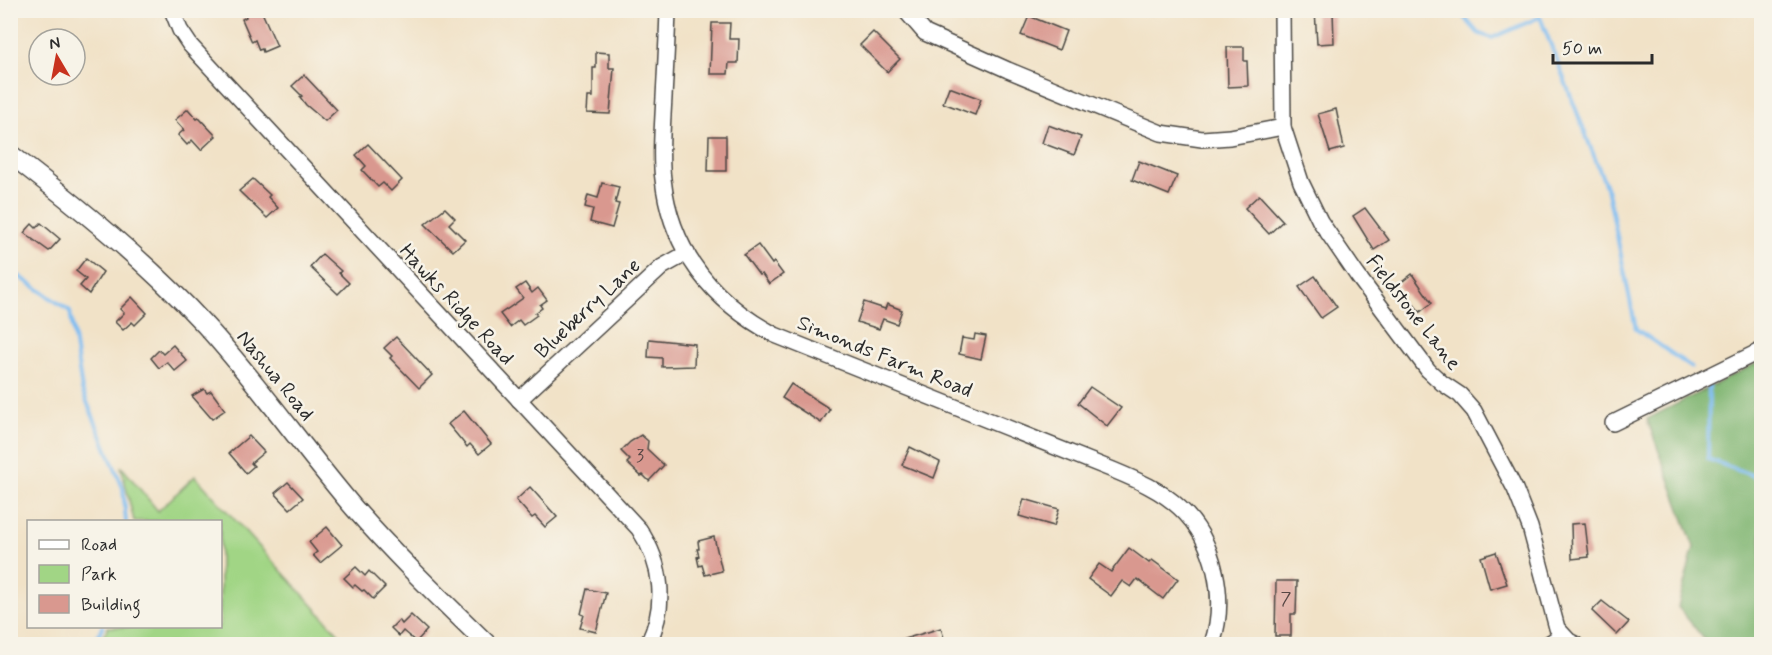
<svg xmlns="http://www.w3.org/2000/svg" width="1772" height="655" font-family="Mynerve,sans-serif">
	<rect width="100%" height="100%" fill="#f7f3e8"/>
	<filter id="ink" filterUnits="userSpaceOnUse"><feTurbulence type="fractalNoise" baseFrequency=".0167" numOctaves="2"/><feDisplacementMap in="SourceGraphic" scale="12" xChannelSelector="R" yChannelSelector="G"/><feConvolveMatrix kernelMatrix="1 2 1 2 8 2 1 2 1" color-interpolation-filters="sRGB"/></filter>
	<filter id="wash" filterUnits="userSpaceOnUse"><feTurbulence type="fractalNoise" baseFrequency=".008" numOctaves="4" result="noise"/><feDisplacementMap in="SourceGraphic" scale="24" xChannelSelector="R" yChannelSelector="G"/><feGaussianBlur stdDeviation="1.35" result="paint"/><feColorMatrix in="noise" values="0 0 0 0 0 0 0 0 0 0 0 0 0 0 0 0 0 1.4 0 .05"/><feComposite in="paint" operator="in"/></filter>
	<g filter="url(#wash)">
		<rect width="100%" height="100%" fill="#f1e2c7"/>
		<!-- green -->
		<polygon fill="#a1d585" stroke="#668058" stroke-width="1.5" points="121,466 158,511 195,476 348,644 99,644 108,627 220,626 220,522 134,521"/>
		<!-- forest -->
		<polygon fill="#80b672" stroke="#56704e" stroke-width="1.5" points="1761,361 1761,644 1708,644 1678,607 1694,547 1647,419"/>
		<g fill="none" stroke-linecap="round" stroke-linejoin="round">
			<!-- stream -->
			<g stroke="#7dbcf1" stroke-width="4">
				<polyline points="1458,10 1478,33 1492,38 1540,17 1608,192 1636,329 1691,367"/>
				<polyline points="10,270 70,311 82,390 123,488 126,522"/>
				<polyline points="1709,386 1708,459 1762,479"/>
				<polyline points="93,644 103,626"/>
			</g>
		</g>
		<g id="blocks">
			<!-- building -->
			<g fill="#d9988f">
				<polygon points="244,10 261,10 277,46 263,52 262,49 259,50 255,40 252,42 242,19 246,17"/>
				<polygon points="1315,10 1333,10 1334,43 1317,44"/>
				<polygon points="1029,16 1066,31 1059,50 1021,35"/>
				<polygon points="712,23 730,23 729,39 739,39 738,63 729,63 728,74 710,74"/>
				<polygon points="873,32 900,59 887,72 860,45"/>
				<polygon points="1227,47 1244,47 1244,61 1247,61 1248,86 1228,87"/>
				<polygon points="596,52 609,53 609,68 614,68 610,114 587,113 588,97 593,97 593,68 596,68"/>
				<polygon points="304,75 337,110 325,121 306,105 300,97 302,96 292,86"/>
				<polygon points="949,87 981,99 975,115 943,103"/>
				<polygon points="188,109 197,119 199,118 216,136 201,150 192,140 187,145 178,135 184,130 175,120"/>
				<polygon points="1336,109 1344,148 1330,152 1318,114"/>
				<polygon points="1048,125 1081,137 1074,155 1042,143"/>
				<polygon points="709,136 726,136 726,171 708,171"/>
				<polygon points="368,144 402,180 391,191 383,183 378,187 362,170 366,166 356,155"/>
				<polygon points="1139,161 1177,176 1169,195 1132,180"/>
				<polygon points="253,179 270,195 268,197 278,208 267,218 239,191"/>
				<polygon points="602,183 619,187 615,203 619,204 612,228 590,222 593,209 585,207 588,195 598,198"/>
				<polygon points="1259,195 1283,221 1269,234 1245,208"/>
				<polygon points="445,208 455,218 449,224 465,240 453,251 425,224"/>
				<polygon points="1365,208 1389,240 1374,250 1353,216"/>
				<polygon points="41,223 60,239 49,251 24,233 32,224 36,228"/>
				<polygon points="758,245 772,264 774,262 783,274 769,284 762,274 759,275 744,255"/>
				<polygon points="322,254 341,271 339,273 349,283 338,294 310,267"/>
				<polygon points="86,258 103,272 89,294 80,286 86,279 76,271"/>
				<polygon points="1412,274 1432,303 1420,312 1398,285"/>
				<polygon points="1315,276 1337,307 1321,318 1299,287"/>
				<polygon points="525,283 532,293 538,288 547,300 540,305 542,308 535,313 537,315 523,325 519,320 510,327 500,314 523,298 516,289"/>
				<polygon points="132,297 147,313 135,325 132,322 123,330 115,322 124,313 120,309"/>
				<polygon points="864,302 885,309 887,304 902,310 897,324 883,319 879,329 857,322"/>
				<polygon points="975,334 986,336 981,359 959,354 962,338 974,340"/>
				<polygon points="396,337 432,375 419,388 390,358 392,356 384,348"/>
				<polygon points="649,339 695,344 694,366 662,367 662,358 648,357"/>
				<polygon points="173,345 187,361 175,371 167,362 159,368 151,358 159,350 163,354"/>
				<polygon points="791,384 830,409 821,423 782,398"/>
				<polygon points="1090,387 1121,408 1107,426 1078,403"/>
				<polygon points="204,389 207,393 211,391 225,410 212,419 192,396"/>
				<polygon points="464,411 491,444 479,454 470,444 467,447 448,424"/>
				<polygon points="641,435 648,441 647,449 664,465 649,481 643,475 641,476 627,463 630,460 621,451 630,442"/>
				<polygon points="249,436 264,452 251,463 254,466 246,473 229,453"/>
				<polygon points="910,447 940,462 934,478 902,465"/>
				<polygon points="288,482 303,498 290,509 275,493"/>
				<polygon points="530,487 557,517 545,527 535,516 532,518 516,500"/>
				<polygon points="1024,499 1059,509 1054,526 1019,516"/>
				<polygon points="1585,523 1589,557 1572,559 1571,524"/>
				<polygon points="327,527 342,545 320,563 313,555 317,552 309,542"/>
				<polygon points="714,537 722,571 705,575 702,565 699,566 697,557 699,556 697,549 699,549 698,541"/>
				<polygon points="1129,548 1149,563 1152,560 1178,579 1163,599 1137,579 1131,587 1122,581 1111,596 1088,579 1099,564 1111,572"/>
				<polygon points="1496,552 1507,584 1490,589 1481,557"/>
				<polygon points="356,567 365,576 369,571 385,587 373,599 364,590 362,591 355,585 353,587 344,578"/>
				<polygon points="1276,581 1297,581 1296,614 1291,614 1291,636 1275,636"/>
				<polygon points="587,589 606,593 596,632 580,628 584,615 581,614"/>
				<polygon points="1602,601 1629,622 1617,635 1592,611"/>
				<polygon points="411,615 427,630 416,642 403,631 399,636 391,628 399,620 402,624"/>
				<polygon points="941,628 946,645 895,645 894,642"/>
			</g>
		</g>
	</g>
	<g filter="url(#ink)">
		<use href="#blocks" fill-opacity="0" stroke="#494642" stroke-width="1.5"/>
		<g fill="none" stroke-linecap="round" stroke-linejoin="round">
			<!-- minor casing -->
			<g stroke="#494642" stroke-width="18">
				<g id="minor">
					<path d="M172 10 180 30 190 45 639 529C663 565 667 605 648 644"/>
					<path d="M668 10C667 45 665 80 663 115 662 136 660 158 663 179 671 251 713 302 775 335L1113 470C1137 480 1161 490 1180 508 1216 541 1227 600 1212 644"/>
					<polyline points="905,10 925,33 1008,70 1161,133 1202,139 1230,137 1283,127"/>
					<polyline points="1282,10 1283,127 1301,182 1320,221 1357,275 1428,370 1442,383 1460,395 1474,411 1515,489 1530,527 1557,628 1569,641 1575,644"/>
					<polyline points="519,400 662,267 687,253"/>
					<polyline points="1613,423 1762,350"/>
					<polyline points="1548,644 1562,635"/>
				</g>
			</g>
			<!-- major casing -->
			<g stroke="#494642" stroke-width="21">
				<path id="major" d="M10 154C79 207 146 261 205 325 258 383 303 448 354 508 396 556 442 600 487 644"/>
			</g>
			<!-- minor -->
			<use href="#minor" stroke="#fff" stroke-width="15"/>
			<!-- major -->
			<use href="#major" stroke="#fff" stroke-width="18"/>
		</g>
	</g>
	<g text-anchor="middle" stroke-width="5" stroke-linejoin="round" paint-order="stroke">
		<!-- number labels -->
		<g font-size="18" fill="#564644">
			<text x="640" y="461">3</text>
			<text x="1286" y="604">7</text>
		</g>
		<!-- street labels -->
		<g font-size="21" fill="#2b2b2b" stroke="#f7f3e8">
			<text transform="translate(457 304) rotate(47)" y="7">Hawks Ridge Road</text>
			<text transform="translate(587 308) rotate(-43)" y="7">Blueberry Lane</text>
			<text transform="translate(1414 312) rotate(52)" y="7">Fieldstone Lane</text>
			<text transform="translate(885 356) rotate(22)" y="7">Simonds Farm Road</text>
			<text transform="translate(276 375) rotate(51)" y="7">Nashua Road</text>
		</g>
	</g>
	<!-- margin -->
	<rect width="1772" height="655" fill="none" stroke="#f7f3e8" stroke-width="36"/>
	<!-- legend -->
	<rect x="27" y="520" width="195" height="108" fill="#f7f3e8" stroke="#a5a39c" stroke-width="1.5"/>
	<rect x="39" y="540" width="30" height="9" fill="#ffffff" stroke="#a5a39c" stroke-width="1.5"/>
	<text x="81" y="550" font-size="18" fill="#2b2b2b">Road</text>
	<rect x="39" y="565" width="30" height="18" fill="#a1d585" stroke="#a5a39c" stroke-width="1.5"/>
	<text x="81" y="580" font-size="18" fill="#2b2b2b">Park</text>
	<rect x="39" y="595" width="30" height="18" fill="#d9988f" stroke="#a5a39c" stroke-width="1.5"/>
	<text x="81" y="610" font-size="18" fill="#2b2b2b">Building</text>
	<!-- north arrow -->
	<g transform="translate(57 57) rotate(350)"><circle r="28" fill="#f7f3e8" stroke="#a5a39c" stroke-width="1.5"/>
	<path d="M0-4.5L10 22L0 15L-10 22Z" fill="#c8321e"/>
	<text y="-9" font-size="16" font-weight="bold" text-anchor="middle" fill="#2b2b2b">N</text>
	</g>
	<!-- scale -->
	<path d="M1553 54v9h99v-9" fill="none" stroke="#2b2b2b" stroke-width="3"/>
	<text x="1562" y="54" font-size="18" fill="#2b2b2b" stroke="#f7f3e8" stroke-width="4.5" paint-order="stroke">50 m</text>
</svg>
